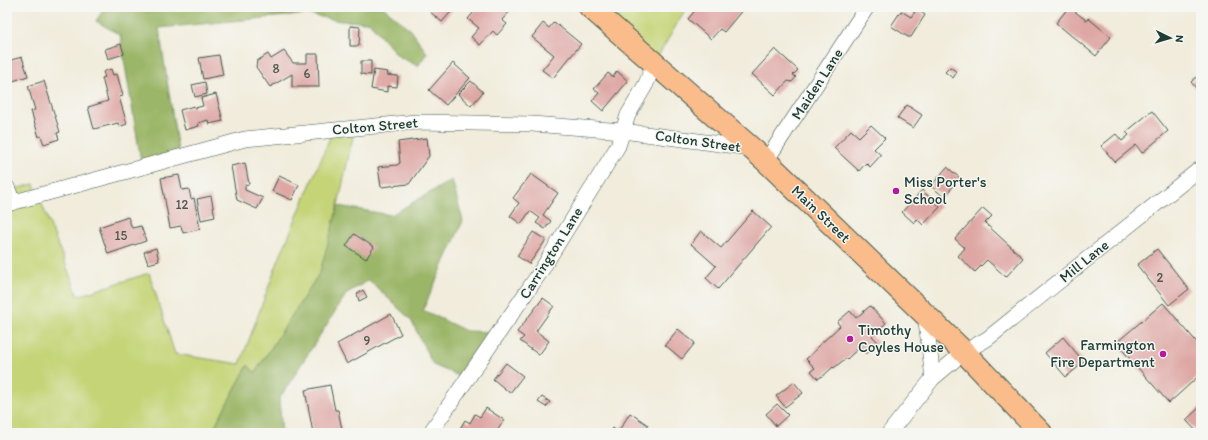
<svg xmlns="http://www.w3.org/2000/svg" width="1208" height="440" font-family="Itim,sans-serif">
	<rect width="100%" height="100%" fill="#f6f6f2"/>
	<filter id="ink" filterUnits="userSpaceOnUse"><feTurbulence type="fractalNoise" baseFrequency=".025" numOctaves="2"/><feDisplacementMap in="SourceGraphic" scale="8" xChannelSelector="R" yChannelSelector="G"/><feConvolveMatrix kernelMatrix="1 2 1 2 8 2 1 2 1" color-interpolation-filters="sRGB"/></filter>
	<filter id="wash" filterUnits="userSpaceOnUse"><feTurbulence type="fractalNoise" baseFrequency=".012" numOctaves="4" result="noise"/><feDisplacementMap in="SourceGraphic" scale="16" xChannelSelector="R" yChannelSelector="G"/><feGaussianBlur stdDeviation="0.9" result="paint"/><feColorMatrix in="noise" values="0 0 0 0 0 0 0 0 0 0 0 0 0 0 0 0 0 1.4 0 .05"/><feComposite in="paint" operator="in"/></filter>
	<g filter="url(#wash)">
		<rect width="100%" height="100%" fill="#f1ecdb"/>
		<!-- green -->
		<g fill="#c4d476" stroke="#728855">
			<polygon points="590,7 687,7 654,63"/>
			<polygon points="355,128 332,232 320,272 255,373 248,365 211,433 7,433 7,191 34,184 78,296 149,273 175,354 240,364 277,264 333,130"/>
		</g>
		<!-- forest -->
		<g fill="#9bb667" stroke="#5d7a4e">
			<polygon points="105,7 140,7 146,12 163,7 383,7 411,30 427,53 418,66 398,56 369,22 340,21 307,14 159,28 179,157 142,167 120,35 96,21"/>
			<polygon points="452,180 463,221 423,310 466,331 499,332 466,379 433,365 411,320 369,280 347,293 279,399 282,433 211,433 248,365 255,373 320,272 338,206 391,215"/>
		</g>
		<g id="blocks">
			<!-- building -->
			<g fill="#dea7a4">
				<polygon points="431,7 455,7 442,22 429,11"/>
				<polygon points="478,7 505,7 510,11 502,20 507,24 497,35 493,31 480,45 471,37 479,28 468,19"/>
				<polygon points="698,7 742,7 744,8 724,32 720,29 711,39 688,19"/>
				<polygon points="1069,7 1087,21 1088,18 1111,37 1096,56 1056,23"/>
				<polygon points="917,9 925,15 911,37 908,37 891,26 901,11 911,17"/>
				<polygon points="554,22 581,44 553,78 542,70 554,55 532,37 543,23 549,28"/>
				<polygon points="350,26 360,27 359,46 350,46"/>
				<polygon points="121,44 124,54 108,59 105,49"/>
				<polygon points="775,49 798,70 793,75 796,77 792,82 788,81 775,95 752,74"/>
				<polygon points="284,51 293,63 307,63 307,54 318,54 319,87 292,87 292,74 270,87 256,67 257,61 268,54 271,59"/>
				<polygon points="219,55 223,75 203,79 199,58"/>
				<polygon points="22,57 28,76 10,82 7,73 7,61"/>
				<polygon points="361,61 371,61 371,75 361,74"/>
				<polygon points="453,63 470,78 446,105 429,90"/>
				<polygon points="950,67 957,72 953,78 945,72"/>
				<polygon points="111,69 113,75 117,74 123,96 119,97 127,124 119,127 118,123 94,129 88,107 108,101 102,78 105,77 103,72"/>
				<polygon points="374,70 388,72 387,75 398,76 397,87 387,86 387,92 371,89"/>
				<polygon points="617,71 628,81 603,111 592,101 599,93 594,89 608,73 613,77"/>
				<polygon points="1201,73 1201,94 1191,82"/>
				<polygon points="44,81 60,132 57,133 59,139 44,144 41,136 39,137 31,111 35,110 28,86"/>
				<polygon points="471,81 483,92 471,106 458,94"/>
				<polygon points="205,82 207,94 195,97 192,85"/>
				<polygon points="216,94 223,121 209,124 208,120 198,123 199,126 185,130 180,110 194,106 195,108 203,106 201,98"/>
				<polygon points="907,105 922,115 913,128 897,118"/>
				<polygon points="1152,111 1168,131 1142,153 1136,145 1115,162 1101,146 1116,134 1122,141 1129,135 1126,132"/>
				<polygon points="871,125 885,138 874,149 881,155 870,167 866,163 859,171 834,148 851,130 859,137"/>
				<polygon points="427,138 429,156 409,184 381,187 378,167 397,165 400,163 398,142"/>
				<polygon points="245,163 249,184 245,185 245,190 263,198 257,209 237,200 231,166"/>
				<polygon points="947,167 960,178 944,197 931,186"/>
				<polygon points="531,174 558,193 543,215 551,221 545,229 536,223 540,218 530,211 521,224 510,216 519,203 513,198"/>
				<polygon points="179,175 182,190 189,189 191,199 194,198 200,229 183,233 181,226 170,228 161,178"/>
				<polygon points="279,176 299,185 292,200 272,191"/>
				<polygon points="922,190 940,207 923,225 917,219 914,223 902,212"/>
				<polygon points="211,196 215,217 201,220 197,199"/>
				<polygon points="983,208 992,216 985,223 1023,258 1006,277 987,260 975,272 958,256 965,248 955,239"/>
				<polygon points="753,211 771,227 718,289 706,278 716,266 691,244 701,231 721,248"/>
				<polygon points="128,217 132,228 141,226 146,241 108,254 99,227"/>
				<polygon points="533,232 546,240 529,264 517,256"/>
				<polygon points="354,234 374,247 366,259 346,246"/>
				<polygon points="156,248 159,261 148,264 144,252"/>
				<polygon points="1157,249 1189,289 1169,305 1137,265"/>
				<polygon points="363,290 367,297 359,301 357,294"/>
				<polygon points="543,298 554,306 536,331 549,341 539,355 520,341 524,337 517,332"/>
				<polygon points="1163,303 1201,347 1201,374 1169,403 1116,343"/>
				<polygon points="870,306 886,323 872,336 878,342 866,354 860,347 847,359 846,358 834,368 833,367 822,377 822,376 818,379 811,371 815,368 806,359 817,349 816,348 840,326 837,322 850,311 856,318"/>
				<polygon points="391,314 401,334 347,364 337,344"/>
				<polygon points="678,329 695,343 682,359 665,345"/>
				<polygon points="1063,337 1084,362 1066,377 1045,353"/>
				<polygon points="506,363 523,376 510,393 493,379"/>
				<polygon points="794,382 803,393 785,407 776,396"/>
				<polygon points="330,385 335,410 338,410 342,429 321,433 313,433 305,390"/>
				<polygon points="542,397 550,402 546,407 538,402"/>
				<polygon points="777,404 788,415 776,426 766,414"/>
				<polygon points="1201,406 1201,430 1198,433 1186,420"/>
				<polygon points="486,408 504,420 496,433 460,433 458,432 465,420 470,423 475,414 480,417"/>
				<polygon points="630,413 648,425 643,433 610,433 613,428 618,432"/>
			</g>
		</g>
	</g>
	<g filter="url(#ink)">
		<use href="#blocks" fill-opacity="0" stroke="#3e574d" stroke-width="1"/>
		<g fill="none" stroke-linecap="round" stroke-linejoin="round">
			<!-- minor casing -->
			<g stroke="#3e574d" stroke-width="16">
				<g id="minor">
					<polyline points="766,161 867,7"/>
					<polyline points="7,187 13,202"/>
					<polyline points="7,204 245,139 416,122 532,124 623,131 750,148"/>
					<polyline points="925,314 933,378"/>
					<polyline points="430,433 539,274 618,146 628,115 646,84 654,63"/>
					<polyline points="889,433 933,378 964,352 987,339 1201,168"/>
				</g>
			</g>
			<!-- trunk casing -->
			<g stroke="#3e574d" stroke-width="24">
				<polyline id="trunk" points="590,7 766,161 964,352 1041,433"/>
			</g>
			<!-- minor -->
			<use href="#minor" stroke="#fff" stroke-width="15"/>
			<!-- trunk -->
			<use href="#trunk" stroke="#f9bc8a" stroke-width="22"/>
		</g>
	</g>
	<!-- markers -->
	<g fill="#b5179e" stroke="#f6f6f2" stroke-width="1.5">
		<circle cx="896" cy="191" r="4"/>
		<circle cx="850" cy="339" r="4"/>
		<circle cx="1163" cy="354" r="4"/>
	</g>
	<g text-anchor="middle" stroke-width="3" stroke-linejoin="round" paint-order="stroke">
		<!-- number labels -->
		<g font-size="13" fill="#4f5850">
			<text x="276" y="73">8</text>
			<text x="307" y="78">6</text>
			<text x="182" y="209">12</text>
			<text x="121" y="240">15</text>
			<text x="1160" y="282">2</text>
			<text x="367" y="345">9</text>
		</g>
		<!-- street labels -->
		<g font-size="15" fill="#1f3d34" stroke="#f6f6f2">
			<text transform="translate(817 84) rotate(-57)" y="5">Maiden Lane</text>
			<text transform="translate(375 126) rotate(-5)" y="5">Colton Street</text>
			<text transform="translate(698 141) rotate(8)" y="5">Colton Street</text>
			<text transform="translate(821 214) rotate(44)" y="5">Main Street</text>
			<text transform="translate(551 253) rotate(-58)" y="5">Carrington Lane</text>
			<text transform="translate(1084 261) rotate(-39)" y="5">Mill Lane</text>
		</g>
		<!-- poi labels -->
		<g font-size="15" fill="#1f3d34" stroke="#f6f6f2" text-anchor="start">
			<text x="904" y="187">Miss Porter's<tspan x="904" dy="17">School</tspan></text>
			<text x="858" y="335">Timothy<tspan x="858" dy="17">Coyles House</tspan></text>
			<text x="1155" y="350" text-anchor="end">Farmington<tspan x="1155" dy="17">Fire Department</tspan></text>
		</g>
	</g>
	<!-- margin -->
	<rect width="1208" height="440" fill="none" stroke="#f6f6f2" stroke-width="24"/>
	<!-- north arrow -->
	<g transform="translate(1170 38) rotate(95)" stroke="#f6f6f2" stroke-width="3" paint-order="stroke">
	<path d="M0-3L7 15L0 10L-7 15Z" fill="#1f3d34"/>
	<text y="-6" font-size="11" font-weight="bold" text-anchor="middle" fill="#1f3d34">N</text>
	</g>
</svg>
